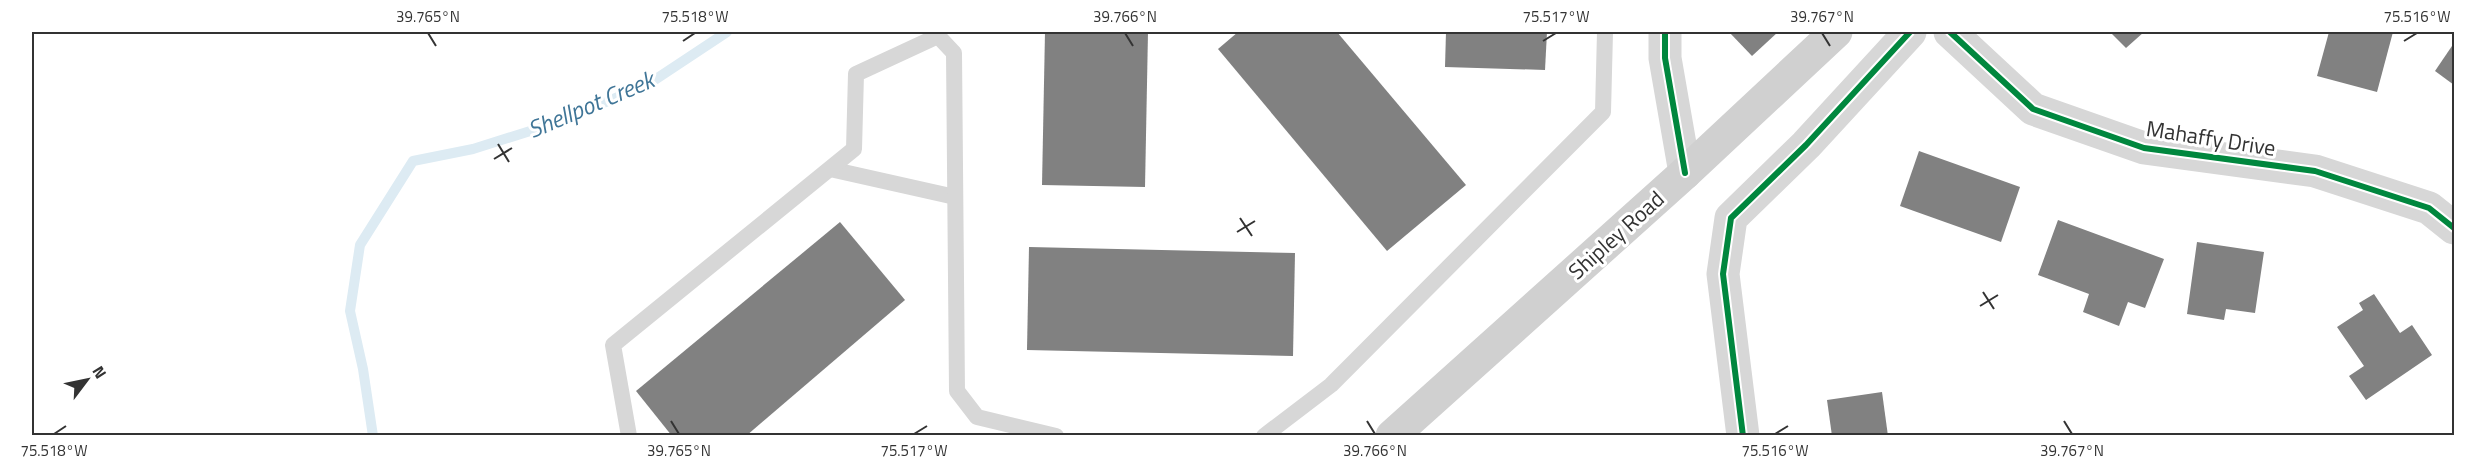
<svg xmlns="http://www.w3.org/2000/svg" width="2486" height="467" font-family="'Titillium Web',sans-serif">
	<rect width="100%" height="100%" fill="#fff"/>
	<g fill="none" stroke-linecap="round" stroke-linejoin="round">
		<!-- stream -->
		<polyline stroke="#ddebf3" stroke-width="10" points="373,436 363,369 350,311 360,245 413,161 473,149 562,121 650,83 727,32"/>
	</g>
	<!-- building -->
	<g fill="#818181">
		<polygon points="1045,32 1148,32 1145,187 1042,185"/>
		<polygon points="1238,32 1337,32 1466,185 1387,251 1218,49"/>
		<polygon points="1446,32 1547,32 1545,70 1445,67"/>
		<polygon points="1729,32 1778,32 1752,56"/>
		<polygon points="2110,32 2144,32 2126,48"/>
		<polygon points="2329,32 2393,32 2377,92 2317,76"/>
		<polygon points="2454,43 2454,85 2435,71"/>
		<polygon points="1919,151 2020,187 2001,242 1900,206"/>
		<polygon points="2058,220 2164,259 2145,308 2128,302 2119,326 2083,312 2089,294 2038,275"/>
		<polygon points="840,222 905,300 746,436 672,436 636,391"/>
		<polygon points="2197,242 2264,252 2255,313 2226,309 2224,320 2187,314"/>
		<polygon points="1029,247 1295,253 1293,356 1027,350"/>
		<polygon points="2374,294 2400,333 2412,325 2432,355 2366,400 2349,376 2364,366 2337,327 2363,310 2359,303"/>
		<polygon points="1882,392 1888,436 1832,436 1827,400"/>
	</g>
	<g fill="none" stroke-linecap="round" stroke-linejoin="round">
		<!-- lane -->
		<g stroke="#d7d7d7" stroke-width="16">
			<polyline points="830,169 955,197"/>
			<polyline points="629,436 613,345 854,149 856,74 938,36 954,53 957,391 977,417 1056,436"/>
			<polyline points="1264,436 1331,385 1603,112 1605,32"/>
		</g>
		<!-- street -->
		<g stroke="#d7d7d7" stroke-width="33">
			<polyline points="1665,32 1665,58 1685,173"/>
			<polyline points="1950,32 2033,109 2144,148 2315,171 2429,208 2454,228"/>
			<polyline points="1743,436 1723,274 1731,218 1806,145 1910,32"/>
		</g>
		<!-- secondary -->
		<polyline stroke="#d0d0d0" stroke-width="33" points="1392,436 1685,173 1836,32"/>
		<!-- cycleway casing -->
		<g stroke="#fff" stroke-width="10">
			<g id="cycleway">
				<polyline points="1665,32 1665,58 1685,173"/>
				<polyline points="1950,32 2033,109 2144,148 2315,171 2429,208 2454,228"/>
				<polyline points="1743,436 1723,274 1731,218 1806,145 1910,32"/>
			</g>
		</g>
		<!-- cycleway -->
		<use href="#cycleway" stroke="#00873e" stroke-width="6"/>
	</g>
	<!-- ticks -->
	<path fill="none" stroke="#333" stroke-width="2" d="M428 33 436 46M1125 33 1133 46M1822 33 1830 46M683 41 695 33M1543 41 1556 33M2404 41 2417 33M498 144 509 162M494 159 512 148M1240 218 1252 236M1237 232 1255 221M1983 292 1994 309M1980 306 1998 295M671 421 679 434M1367 421 1375 434M2064 421 2072 434M54 434 66 426M914 434 927 426M1775 434 1788 426"/>
	<g text-anchor="middle" stroke-width="6" stroke-linejoin="round" paint-order="stroke">
		<!-- street labels -->
		<g font-size="22" fill="#333" stroke="#fff">
			<text transform="translate(2211 138) rotate(9)" y="8">Mahaffy Drive</text>
			<text transform="translate(1616 235) rotate(-42)" y="8">Shipley Road</text>
		</g>
		<!-- water labels -->
		<g font-size="24" font-style="italic" fill="#3f7597" stroke="#fff">
			<text transform="translate(591 105) rotate(-23)" y="8">Shellpot Creek</text>
		</g>
	</g>
	<!-- border -->
	<rect width="2486" height="467" fill="none" stroke="#ffffff" stroke-width="66"/>
	<!-- north arrow -->
	<g transform="translate(87 380) rotate(58)" stroke="#ffffff" stroke-width="4.5" paint-order="stroke">
	<path d="M0-4.5L10 22L0 15L-10 22Z" fill="#333333"/>
	<text y="-9" font-size="16" font-weight="bold" text-anchor="middle" fill="#333333">N</text>
	</g>
	<rect x="33" y="33" width="2420" height="401" fill="none" stroke="#333" stroke-width="2"/>
	<g font-size="15" text-anchor="middle" fill="#333">
		<text x="428" y="22">39.765°N</text>
		<text x="695" y="22">75.518°W</text>
		<text x="1125" y="22">39.766°N</text>
		<text x="1556" y="22">75.517°W</text>
		<text x="1822" y="22">39.767°N</text>
		<text x="2417" y="22">75.516°W</text>
		<text x="54" y="456">75.518°W</text>
		<text x="679" y="456">39.765°N</text>
		<text x="914" y="456">75.517°W</text>
		<text x="1375" y="456">39.766°N</text>
		<text x="1775" y="456">75.516°W</text>
		<text x="2072" y="456">39.767°N</text>
	</g>
</svg>
